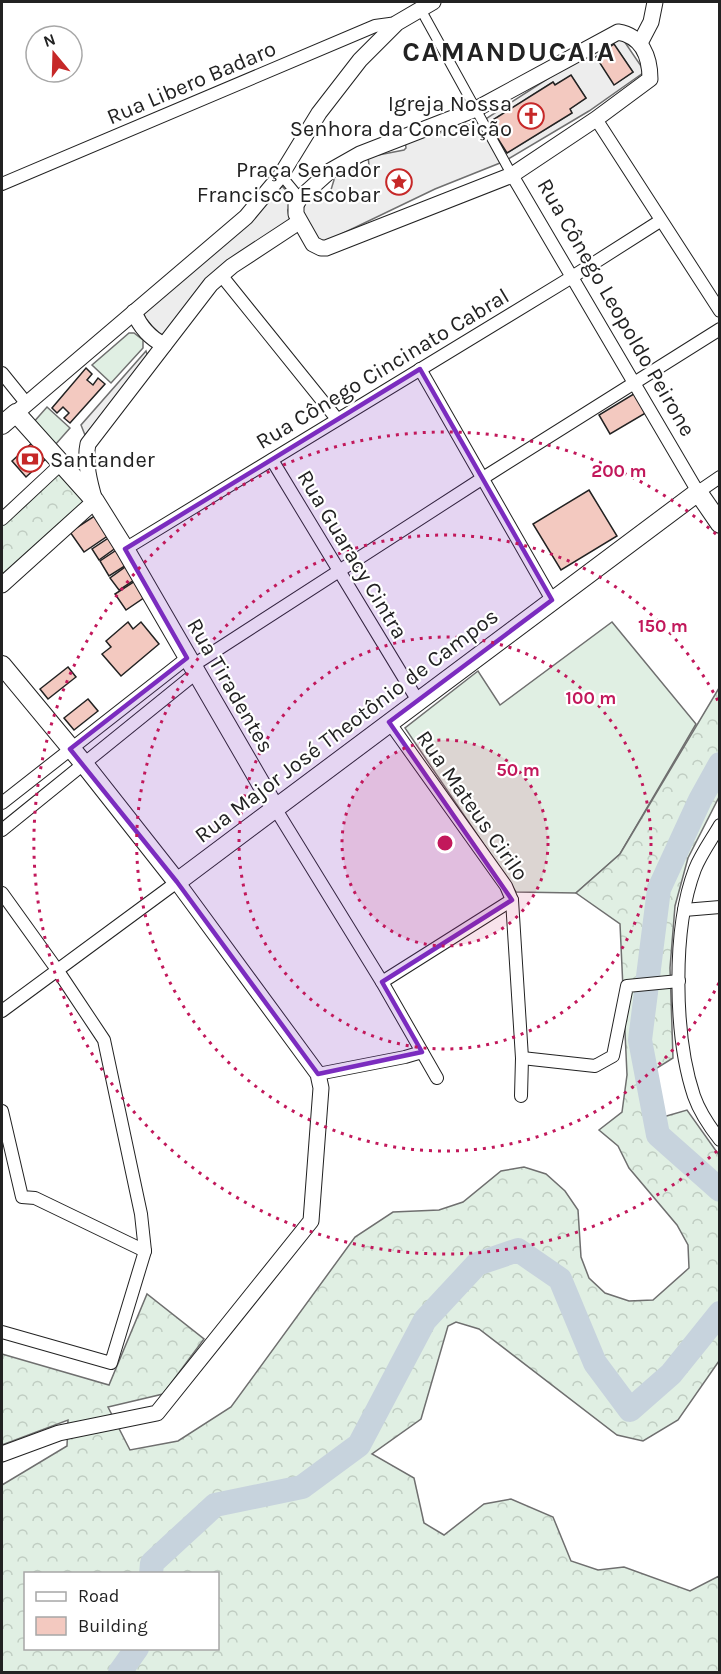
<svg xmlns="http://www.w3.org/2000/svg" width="721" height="1674" font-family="Karla,sans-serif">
	<defs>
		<pattern id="forest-crowns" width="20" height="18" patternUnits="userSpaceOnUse" patternTransform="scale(1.5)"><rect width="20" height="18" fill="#e0efe3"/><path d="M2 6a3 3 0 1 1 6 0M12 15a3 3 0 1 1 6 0" fill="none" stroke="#c0cdc2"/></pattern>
	</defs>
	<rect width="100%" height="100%" fill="#fff"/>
	<!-- grass -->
	<g fill="#e0efe3" stroke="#6f6f6f" stroke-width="1.5">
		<polygon points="129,333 134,333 143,340 143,348 111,383 92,365"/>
		<polygon points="47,407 70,428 55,445 32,424"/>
		<polygon points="612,622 696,724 620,854 576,893 516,892 405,728 478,671 500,705"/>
	</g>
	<!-- forest -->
	<g fill="url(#forest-crowns)" stroke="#6f6f6f" stroke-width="1.5" fill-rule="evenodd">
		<polygon points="62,466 92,501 2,579 2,522"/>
		<path d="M719 688V797L688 858 675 906 670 968 673 1058 652 1071 663 1117 687 1110 719 1155V1361L678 1420 643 1441 617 1435 479 1329 456 1322 448 1326 421 1419 372 1454 414 1478 424 1523 444 1535 484 1504 511 1499 553 1517 571 1561 598 1570 624 1567 690 1591 719 1576V1672H2V1485L67 1446 68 1420 2 1445V1354L109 1385 147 1294 204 1339 163 1394 108 1407 130 1450 178 1441 231 1407 355 1237 393 1212 439 1210 463 1202 501 1171 524 1167 546 1174 565 1191 578 1210 581 1257 589 1278 605 1293 629 1301 653 1300 689 1268 688 1245 677 1225 629 1168 618 1146 599 1130 622 1112 627 1075 620 924 576 893 620 854ZM26 1574H218V1648H26Z"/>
	</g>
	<!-- parking -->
	<g fill="#ededed" stroke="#6f6f6f" stroke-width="1.5" fill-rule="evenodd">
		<path d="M622 38 641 66 643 73 589 111 505 161 435 189 329 240 325 241 318 239 302 211 308 198 330 193 334 180 332 172 366 168 369 165 368 157 404 150 406 148 405 141 443 132 459 123H465L477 129 484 120 555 74ZM614 45 633 72 615 84 596 57ZM571 76 586 98 570 109 572 113 507 153 488 123 553 82 555 85Z"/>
		<polygon points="282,186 293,198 288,210 290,221 163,338 141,314 263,207"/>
		<polygon points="146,351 149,360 85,435 81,425"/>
	</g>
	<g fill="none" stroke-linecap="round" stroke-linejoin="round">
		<!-- river -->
		<g stroke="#c7d3dd" stroke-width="24">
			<polyline points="720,764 700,800 659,889 640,1040 658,1135 720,1190"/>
			<polyline points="151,1574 152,1563 215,1505 302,1487 359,1445 425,1320 477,1264 518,1250 560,1279 595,1363 630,1410 671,1374 720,1313"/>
			<polyline points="120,1672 137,1648"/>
		</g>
	</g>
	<!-- building -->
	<g fill="#f3c9c0" stroke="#222" stroke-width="1.5">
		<polygon points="614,44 633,72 614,85 596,57"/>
		<polygon points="571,75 586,98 570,109 572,113 507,153 488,123 553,82 555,85"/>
		<polygon points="86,368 92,374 87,380 93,385 98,378 105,384 70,423 64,418 69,413 63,407 57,413 52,408"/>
		<polygon points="637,392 649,411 610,434 599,415"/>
		<polygon points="33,442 48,457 26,477 12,461"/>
		<polygon points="589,490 617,536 561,570 533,524"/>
		<polygon points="96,515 109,535 84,552 70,532"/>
		<polygon points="110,537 117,547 99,560 92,549"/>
		<polygon points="118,549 128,564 109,576 100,561"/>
		<polygon points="128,565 137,578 119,590 110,578"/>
		<polygon points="138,579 148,595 126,610 115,594"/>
		<polygon points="128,622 133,629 141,622 159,644 121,676 102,654 111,647 106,641"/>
		<polygon points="68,667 76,677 48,699 40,689"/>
		<polygon points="88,699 98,711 74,730 64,718"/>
	</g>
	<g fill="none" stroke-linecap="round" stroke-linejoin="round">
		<!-- pedestrian casing -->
		<g stroke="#222" stroke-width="11">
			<g id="pedestrian">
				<polyline points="421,10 512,175"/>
				<polyline points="281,175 300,198"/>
			</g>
		</g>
		<!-- minor casing -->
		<g stroke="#222" stroke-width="14">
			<g id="minor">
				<polyline points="596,119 720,311"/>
				<polyline points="512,175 698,492 720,477"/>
				<polyline points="2,184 375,26 397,23"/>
				<polyline points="221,275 337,419"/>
				<polyline points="420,369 552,600"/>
				<polyline points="2,373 27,404"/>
				<polyline points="272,460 418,701"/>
				<polyline points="2,519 62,463"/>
				<polyline points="125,549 572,277 660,221"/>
				<polyline points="192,666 483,478 720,329"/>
				<polyline points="389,722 506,886 512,900 522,1058 521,1096"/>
				<polyline points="2,803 187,658"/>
				<polyline points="275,808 382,982 437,1078"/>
				<path d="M720 825C712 839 701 854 695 869 672 929 674 1036 694 1096 700 1113 709 1126 720 1140"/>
				<polyline points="2,830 196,673"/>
				<polyline points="2,893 58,971 104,1040 141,1214 145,1251 111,1363 2,1332"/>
				<polyline points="684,910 720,907"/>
				<polyline points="382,982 512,900"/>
				<polyline points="2,1011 177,882"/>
				<polyline points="522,1058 595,1066 613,1056 627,986 679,981"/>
				<polyline points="318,1074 405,1057 422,1052"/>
				<polyline points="2,1111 22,1197 35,1198 145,1251"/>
			</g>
		</g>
		<!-- tertiary casing -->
		<g stroke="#222" stroke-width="17">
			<g id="tertiary">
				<path d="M618 32C642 36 650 57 650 79L596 119 512 175 326 248H321L313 244 296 214V205L300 198 330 171 360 154 476 109Z"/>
				<polyline points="640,43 651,22 655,2"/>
				<path d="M134 312C140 327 150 338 164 345"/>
				<polyline points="16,413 246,217 281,175 319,113 360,60 397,23 433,2"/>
				<path d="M2 585 95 501C90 484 84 462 88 444L211 284 232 266 299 222"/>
				<polyline points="2,1454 59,1433 157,1413 311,1221 321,1088 318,1074 177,882"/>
			</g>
		</g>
		<!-- secondary casing -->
		<g stroke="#222" stroke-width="20">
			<g id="secondary">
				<polyline points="2,425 16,413 95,501 125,549 275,808"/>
				<polyline points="2,665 84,764 177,882 698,492 720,524"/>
			</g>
		</g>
		<!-- pedestrian -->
		<use href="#pedestrian" stroke="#fff" stroke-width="9"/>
		<!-- minor -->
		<use href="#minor" stroke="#fff" stroke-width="12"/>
		<!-- tertiary -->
		<use href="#tertiary" stroke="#fff" stroke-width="15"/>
		<!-- secondary -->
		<use href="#secondary" stroke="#fff" stroke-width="18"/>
	</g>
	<!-- marked area -->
	<path fill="#7b2cbf" fill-opacity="0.2" stroke="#7b2cbf" stroke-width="4.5" stroke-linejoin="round" d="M420 369 552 600 389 722 512 900 382 982 422 1052 318 1074 177 882 70 749 187 658 125 549Z"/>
	<!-- distance rings -->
	<circle cx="445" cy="843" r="103" fill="#c2185b" fill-opacity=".12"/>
	<g fill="none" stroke="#c2185b" stroke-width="3" stroke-dasharray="3 6">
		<circle cx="445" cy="843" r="103"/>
		<circle cx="445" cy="843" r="206"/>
		<path d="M719 983A308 308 0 1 1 719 703"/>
		<path d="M717 1151A411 411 0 1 1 717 535"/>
	</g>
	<!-- icons -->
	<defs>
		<g id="church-ring" transform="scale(1.35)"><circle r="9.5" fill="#fff" stroke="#c62828" stroke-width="1.5"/><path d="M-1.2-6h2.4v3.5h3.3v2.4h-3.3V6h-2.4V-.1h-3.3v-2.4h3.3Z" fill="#c62828"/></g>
		<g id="sight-ring" transform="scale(1.35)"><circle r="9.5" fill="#fff" stroke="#c62828" stroke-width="1.5"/><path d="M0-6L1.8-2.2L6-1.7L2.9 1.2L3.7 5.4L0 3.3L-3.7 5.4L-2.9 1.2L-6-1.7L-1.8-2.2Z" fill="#c62828"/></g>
		<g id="bank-ring" transform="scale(1.35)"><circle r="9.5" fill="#fff" stroke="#c62828" stroke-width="1.5"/><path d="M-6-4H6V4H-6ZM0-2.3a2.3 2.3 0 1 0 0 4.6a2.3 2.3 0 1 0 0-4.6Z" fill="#c62828"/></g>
	</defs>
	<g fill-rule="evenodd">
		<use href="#church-ring" x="531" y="116"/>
		<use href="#sight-ring" x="399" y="182"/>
		<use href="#bank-ring" x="30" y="459"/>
	</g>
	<g text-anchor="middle" stroke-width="4.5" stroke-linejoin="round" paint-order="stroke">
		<!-- street labels -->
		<g font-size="22" fill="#222" stroke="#fff">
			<text transform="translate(191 82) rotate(-23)" y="8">Rua Libero Badaro</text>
			<text transform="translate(617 307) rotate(60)" y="8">Rua Cônego Leopoldo Peirone</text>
			<text transform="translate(382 368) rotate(-31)" y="8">Rua Cônego Cincinato Cabral</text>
			<text transform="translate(353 554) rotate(59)" y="8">Rua Guaracy Cintra</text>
			<text transform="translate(231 685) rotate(60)" y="8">Rua Tiradentes</text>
			<text transform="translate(346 725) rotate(-37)" y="8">Rua Major José Theotônio de Campos</text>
			<text transform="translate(473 805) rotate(55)" y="8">Rua Mateus Cirilo</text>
		</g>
		<!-- poi labels -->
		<g font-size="22" fill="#222" stroke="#fff" text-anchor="end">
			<text x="512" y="111">Igreja Nossa<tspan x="512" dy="25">Senhora da Conceição</tspan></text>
			<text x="380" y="177">Praça Senador<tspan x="380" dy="25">Francisco Escobar</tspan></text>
			<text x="50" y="467" text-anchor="start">Santander</text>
		</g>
		<!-- district labels -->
		<g font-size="28" font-weight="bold" letter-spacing="1.5" fill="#222" stroke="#fff">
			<text x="509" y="61">CAMANDUCAIA</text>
		</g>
	</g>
	<circle cx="445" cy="843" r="9" fill="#c2185b" stroke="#fff" stroke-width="3"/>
	<g font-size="18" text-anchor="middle" font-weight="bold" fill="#c2185b" stroke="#fff" stroke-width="4.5" stroke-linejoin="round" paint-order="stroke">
		<text x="619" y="477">200 m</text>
		<text x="663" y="632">150 m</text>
		<text x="591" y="704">100 m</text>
		<text x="518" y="776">50 m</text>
	</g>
	<!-- border -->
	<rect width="721" height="1674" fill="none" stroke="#222222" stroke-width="6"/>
	<!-- legend -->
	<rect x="24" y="1572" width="195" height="78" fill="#ffffff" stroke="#a7a7a7" stroke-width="1.5"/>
	<rect x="36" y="1592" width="30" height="9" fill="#ffffff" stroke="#a7a7a7" stroke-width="1.5"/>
	<text x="78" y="1602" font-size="18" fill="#222222">Road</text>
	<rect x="36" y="1617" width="30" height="18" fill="#f3c9c0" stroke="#a7a7a7" stroke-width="1.5"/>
	<text x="78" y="1632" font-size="18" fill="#222222">Building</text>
	<!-- north arrow -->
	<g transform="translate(54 54) rotate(341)"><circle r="28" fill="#ffffff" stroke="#a7a7a7" stroke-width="1.5"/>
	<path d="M0-4.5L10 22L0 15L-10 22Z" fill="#c62828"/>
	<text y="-9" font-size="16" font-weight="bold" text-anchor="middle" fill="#222222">N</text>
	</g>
</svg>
